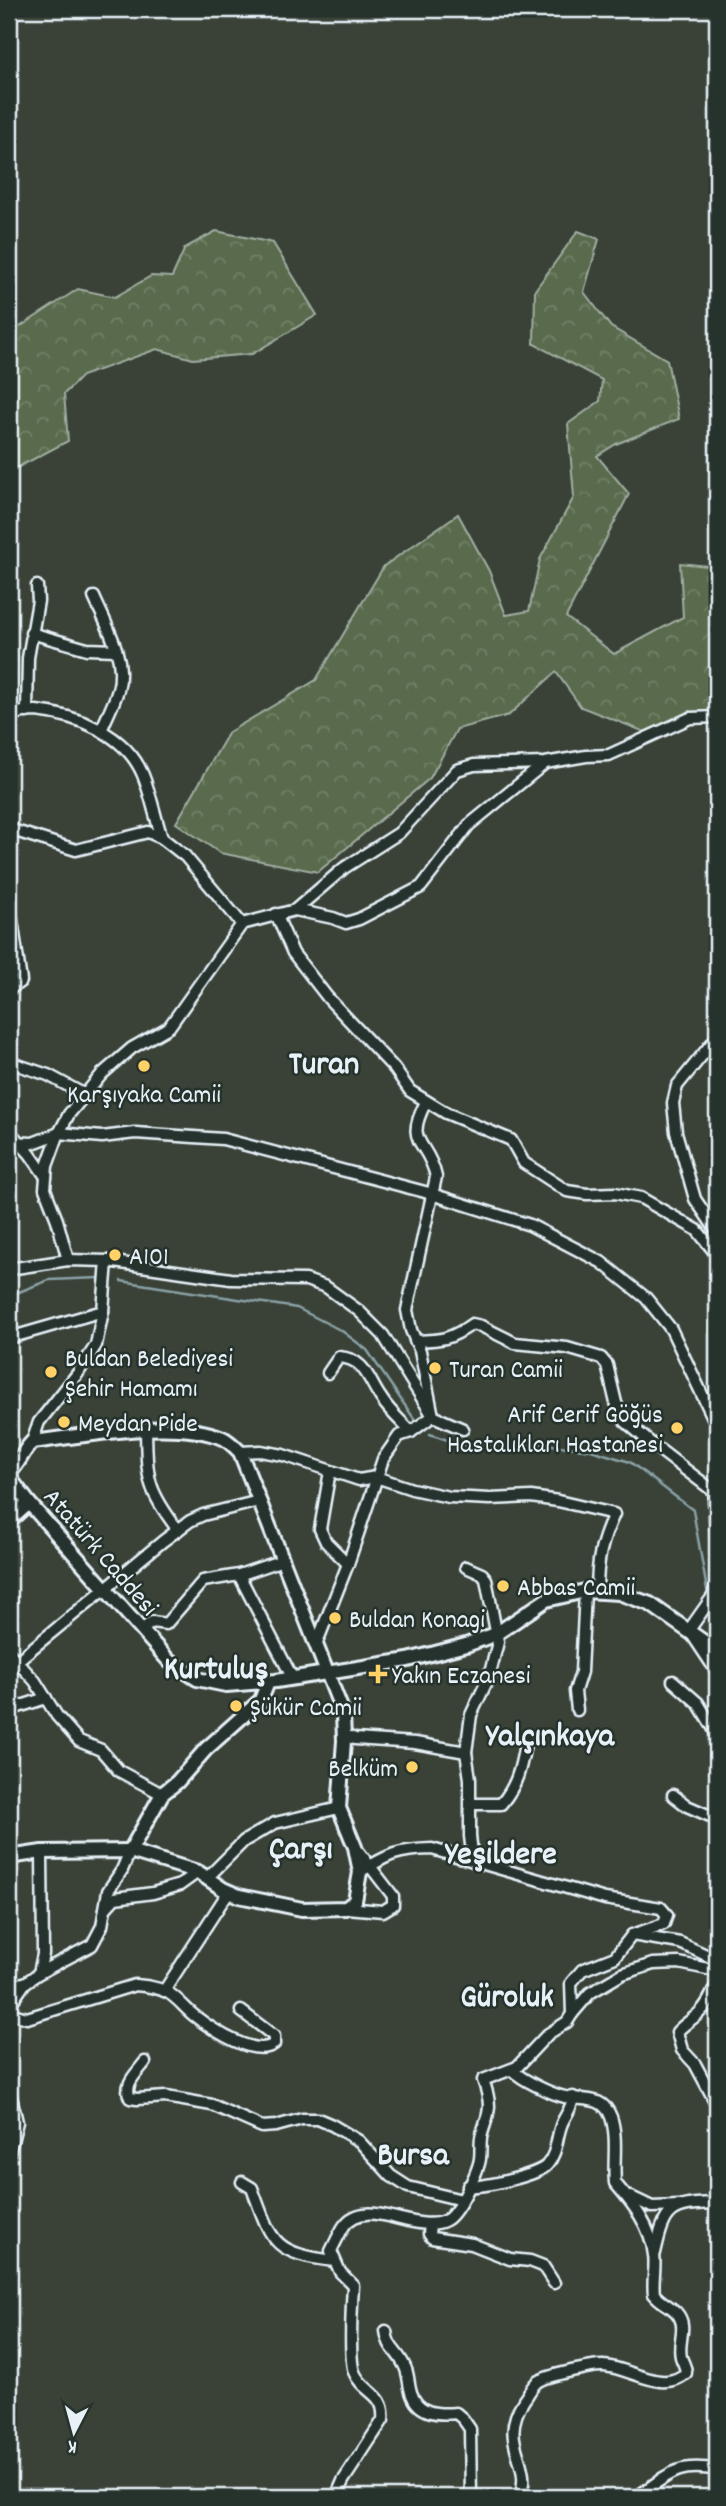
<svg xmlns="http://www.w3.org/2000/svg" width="726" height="2506" font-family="Dekko,sans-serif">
	<defs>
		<pattern id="forest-crowns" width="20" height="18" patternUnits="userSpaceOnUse" patternTransform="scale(1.75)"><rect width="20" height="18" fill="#5a6b4d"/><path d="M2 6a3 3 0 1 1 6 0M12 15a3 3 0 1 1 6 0" fill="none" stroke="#728167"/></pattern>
	</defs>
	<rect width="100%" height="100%" fill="#3a4238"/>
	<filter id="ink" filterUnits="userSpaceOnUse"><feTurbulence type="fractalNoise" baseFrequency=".0143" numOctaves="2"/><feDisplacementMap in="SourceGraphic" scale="14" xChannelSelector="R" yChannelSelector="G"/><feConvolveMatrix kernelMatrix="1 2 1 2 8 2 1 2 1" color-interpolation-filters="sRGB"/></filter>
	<g filter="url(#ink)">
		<!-- forest -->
		<g fill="url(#forest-crowns)" stroke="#a1aea2" stroke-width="2">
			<polygon points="216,231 273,243 317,315 252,354 193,359 157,349 82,376 64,394 68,441 9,472 9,334 78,289 115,297 151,276 172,277 185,248"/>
			<polygon points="578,231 599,239 584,292 611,327 667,360 679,419 616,444 597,456 629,494 566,617 614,654 683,617 680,563 717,567 717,715 645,732 581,707 556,672 509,715 457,729 430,778 318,872 220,853 176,823 229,732 316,680 384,566 458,514 489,571 506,615 529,611 540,559 574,497 568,424 600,401 602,380 534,344 535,290"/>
		</g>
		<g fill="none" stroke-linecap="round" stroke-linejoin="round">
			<!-- stream -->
			<g stroke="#8aa2a7" stroke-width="2.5">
				<polyline points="121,1281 297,1308 342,1331 367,1350 415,1420"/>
				<polyline points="9,1296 49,1280 99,1278"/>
				<polyline points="430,1434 462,1445 544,1444 591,1450 630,1462 693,1510 707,1590 711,1596"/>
			</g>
			<!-- minor casing -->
			<g stroke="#e8f1f8" stroke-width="15">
				<g id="minor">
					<path d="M94 597C106 625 127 659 118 690 114 704 106 718 101 731"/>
					<polyline points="31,633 87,649 115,650"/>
					<polyline points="27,712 28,658 38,601 37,586"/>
					<path d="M9 715C17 713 27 711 36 711 77 715 126 734 143 775 151 795 155 817 162 838"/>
					<polyline points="9,829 76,850 148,832 162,838 185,856 242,924"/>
					<polyline points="9,899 21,981 9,990"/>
					<polyline points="295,910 333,918 346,923 359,919 421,887 469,825 544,764"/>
					<polyline points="276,914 293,953 328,998 394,1068 410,1091 446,1113 511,1140 524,1163 567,1191 587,1194 615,1193 641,1198 697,1230 717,1255"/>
					<polyline points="9,1062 48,1075 85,1095"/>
					<polyline points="9,1131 30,1154 46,1177"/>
					<polyline points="9,1142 33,1143 59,1133 102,1137 135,1133 223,1139 425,1192 530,1225 601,1262 646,1298 671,1329 717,1426"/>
					<polyline points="716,1230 695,1199 676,1132 673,1103 677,1086 717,1037"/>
					<polyline points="68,1260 57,1220 45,1189 47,1166 59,1133 69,1114 102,1074 132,1048 169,1027 242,924 295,910 344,868 399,833 457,770 474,765 545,763 586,756 609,755 690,718 717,717"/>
					<polyline points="9,1269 68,1260 107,1261 231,1279 306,1280 326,1287 359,1311 383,1335 433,1416 463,1429"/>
					<polyline points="9,1338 103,1311"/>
					<path d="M415 1341C441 1340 450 1340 472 1324L481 1326 515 1343 567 1348 601 1358 607 1365 616 1403 625 1421 652 1444 716 1493"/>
					<path d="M328 1373 339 1357C366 1359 368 1380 381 1398 389 1411 401 1421 411 1432"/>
					<path d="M146 1430C147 1480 147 1489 178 1530"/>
					<polyline points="32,1442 39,1422 78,1373 96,1345 103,1311 107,1261"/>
					<path d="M240 1452 260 1451 283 1455 359 1480 376 1477 412 1489 449 1497 490 1499 531 1497 558 1501 614 1514C601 1543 597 1560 597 1592"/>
					<polyline points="330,1471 320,1529 326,1542 348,1564"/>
					<polyline points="717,1489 714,1500 717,1550"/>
					<polyline points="466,1567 482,1574 486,1579 498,1642 489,1677 471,1715 466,1752 470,1779 470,1836 473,1861"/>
					<polyline points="239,1575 293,1679"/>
					<polyline points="717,1583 713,1596 689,1630 717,1672"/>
					<polyline points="142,1630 152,1622 166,1624 203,1581 239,1575 283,1560"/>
					<path d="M316 1645 348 1564 383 1459 399 1436 411 1432 433 1416 420 1351 411 1330 407 1310 436 1177C428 1139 403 1145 426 1102"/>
					<polyline points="9,1653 35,1681 57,1716 79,1741 101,1750 119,1771 162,1794"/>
					<polyline points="17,1661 163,1541 190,1521 203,1515 259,1501"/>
					<polyline points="673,1681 698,1703 717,1734"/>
					<polyline points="9,1710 46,1698"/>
					<polyline points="577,1710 575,1691 581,1672 585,1591"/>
					<polyline points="344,1735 355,1739 415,1743 466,1752"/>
					<polyline points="673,1795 687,1806 717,1819"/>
					<path d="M471 1804H501C519 1783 521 1765 526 1739"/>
					<path d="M360 1872C389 1854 397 1850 432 1849L605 1899 661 1908 667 1915 664 1924 632 1935"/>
					<polyline points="208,1877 244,1841 275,1823 339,1808"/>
					<polyline points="346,1908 383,1911 393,1905 393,1896 356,1848"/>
					<polyline points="105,1909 115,1898 153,1893 180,1885 198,1872"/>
					<polyline points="39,1973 43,1954 42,1852"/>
					<path d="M717 1983C712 1994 708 2005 699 2013 692 2020 684 2024 677 2032L682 2050 695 2064 717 2105"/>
					<polyline points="9,1985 25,1983"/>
					<polyline points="164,1991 229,1891"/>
					<polyline points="9,2006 25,1983 39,1973 92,1945 102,1926 108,1891 122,1870 130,1851"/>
					<path d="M9 2013 27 2018 135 1985C146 1986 157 1987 167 1992 178 1998 186 2010 196 2017 213 2030 255 2058 274 2044V2036L241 2011"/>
					<polyline points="572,2014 590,1993 622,1974 653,1964 679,1963 717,1971"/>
					<path d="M145 2062C137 2073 123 2084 130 2098L137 2099 166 2097 212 2105 262 2127 276 2126 302 2119H318L332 2125 359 2141 391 2176 408 2187 462 2200"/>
					<path d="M512 2070C522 2080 551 2094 565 2097 584 2101 603 2095 611 2117 618 2137 613 2162 615 2183 633 2204 651 2226 654 2255 656 2267 652 2281 654 2294 660 2302 669 2305 676 2312 689 2326 677 2341 681 2357 683 2364 686 2366 686 2373 663 2394 631 2368 604 2366 595 2365 544 2376 537 2382 532 2386 528 2395 524 2400 496 2443 534 2461 520 2497"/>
					<polyline points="9,2088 17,2122 9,2153"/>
					<path d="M242 2182 252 2188C272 2242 272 2253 334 2261"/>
					<path d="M468 2186C482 2188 539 2175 547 2165 558 2152 556 2137 562 2123 566 2114 572 2108 573 2097"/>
					<polyline points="631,2197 652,2207 680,2206"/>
					<polyline points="430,2224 429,2234 432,2238 472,2244 510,2259 530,2261 543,2266 554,2283"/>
					<path d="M655 2253C665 2208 670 2204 717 2203"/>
					<path d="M386 2331C388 2349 397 2350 404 2365 409 2373 408 2383 411 2392 417 2413 436 2415 456 2413L463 2419 470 2429 471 2497"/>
					<path d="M336 2497 343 2481 383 2420C386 2392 363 2394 354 2372 349 2358 352 2302 353 2285L340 2272 331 2251C335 2243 339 2234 344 2226 366 2194 416 2236 446 2220 457 2215 478 2172 480 2159 481 2152 480 2145 481 2138 483 2127 489 2117 489 2106 489 2097 486 2088 483 2080L517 2067 548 2034 567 2022 572 2014 571 1983 582 1970 615 1957 632 1935 680 1943 717 1960"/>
					<path d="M637 2497C668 2475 677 2462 717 2470"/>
				</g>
			</g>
			<!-- tertiary casing -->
			<g stroke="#e8f1f8" stroke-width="18">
				<g id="tertiary">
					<path d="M9 1473C19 1464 22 1452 32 1442 85 1436 173 1417 223 1438 229 1441 235 1447 240 1452L343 1713 344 1741 339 1808 355 1847 360 1872 355 1901 346 1908 302 1909 239 1896 223 1889 198 1872 130 1851 42 1852 9 1857"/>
					<polyline points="9,1477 29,1503 169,1661 197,1679 226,1685 276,1681 408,1660 466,1645 496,1634 546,1600 585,1591 619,1593 650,1604 717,1651"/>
					<polyline points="9,1521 29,1503"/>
					<polyline points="130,1851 162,1794 177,1782 206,1749 261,1700 268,1682"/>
				</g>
			</g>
			<!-- minor -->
			<use href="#minor" stroke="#26332d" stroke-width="10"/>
			<!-- tertiary -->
			<use href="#tertiary" stroke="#26332d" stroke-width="12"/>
		</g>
	</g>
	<!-- markers -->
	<g fill="#ffd166" stroke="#26332d" stroke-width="2.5">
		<circle cx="144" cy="1066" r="7"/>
		<circle cx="115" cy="1255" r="7"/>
		<circle cx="435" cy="1368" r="7"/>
		<circle cx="51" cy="1372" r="7"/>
		<circle cx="64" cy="1422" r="7"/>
		<circle cx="677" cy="1428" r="7"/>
		<circle cx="503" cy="1586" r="7"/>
		<circle cx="335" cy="1618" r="7"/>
		<path d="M374.5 1663.5h7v7h7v7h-7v7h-7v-7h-7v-7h7z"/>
		<circle cx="236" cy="1706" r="7"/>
		<circle cx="412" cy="1767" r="7"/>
	</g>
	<g text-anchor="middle" stroke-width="5" stroke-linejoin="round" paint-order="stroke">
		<!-- poi labels -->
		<g font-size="26" fill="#e8f1f8" stroke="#26332d" text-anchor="start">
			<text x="144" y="1102" text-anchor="middle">Karşıyaka Camii</text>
			<text x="129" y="1264">A101</text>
			<text x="65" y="1366">Buldan Belediyesi<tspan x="65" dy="30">Şehir Hamamı</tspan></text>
			<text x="449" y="1377">Turan Camii</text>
			<text x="663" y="1422" text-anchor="end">Arif Cerif Göğüs<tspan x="663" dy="30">Hastalıkları Hastanesi</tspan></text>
			<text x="78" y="1431">Meydan Pide</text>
			<text x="517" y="1595">Abbas Camii</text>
			<text x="349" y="1627">Buldan Konagi</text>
			<text x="392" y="1683">Yakın Eczanesi</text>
			<text x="250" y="1715">Şükür Camii</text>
			<text x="398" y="1776" text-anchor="end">Belküm</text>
		</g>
		<!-- street labels -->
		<g font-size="26" fill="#e8f1f8" stroke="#26332d">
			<text transform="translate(102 1551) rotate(49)" y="9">Atatürk Caddesi</text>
		</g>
		<!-- district labels -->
		<g font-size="33" font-weight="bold" fill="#e8f1f8" stroke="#26332d">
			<text x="324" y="1073">Turan</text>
			<text x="216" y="1678">Kurtuluş</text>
			<text x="550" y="1745">Yalçınkaya</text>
			<text x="301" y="1858">Çarşı</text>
			<text x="501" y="1863">Yeşildere</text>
			<text x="507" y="2006">Güroluk</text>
			<text x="413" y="2164">Bursa</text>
		</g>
	</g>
	<!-- margin -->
	<rect width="726" height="2506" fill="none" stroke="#26332d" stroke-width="35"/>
	<rect x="18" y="18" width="691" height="2471" fill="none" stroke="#e8f1f8" stroke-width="2.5" filter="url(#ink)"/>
	<!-- north arrow -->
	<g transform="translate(74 2432) rotate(186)" stroke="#26332d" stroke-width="5" paint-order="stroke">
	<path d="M0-5L12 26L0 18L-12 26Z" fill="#e8f1f8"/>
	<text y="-10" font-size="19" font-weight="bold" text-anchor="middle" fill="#e8f1f8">K</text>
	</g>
</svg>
